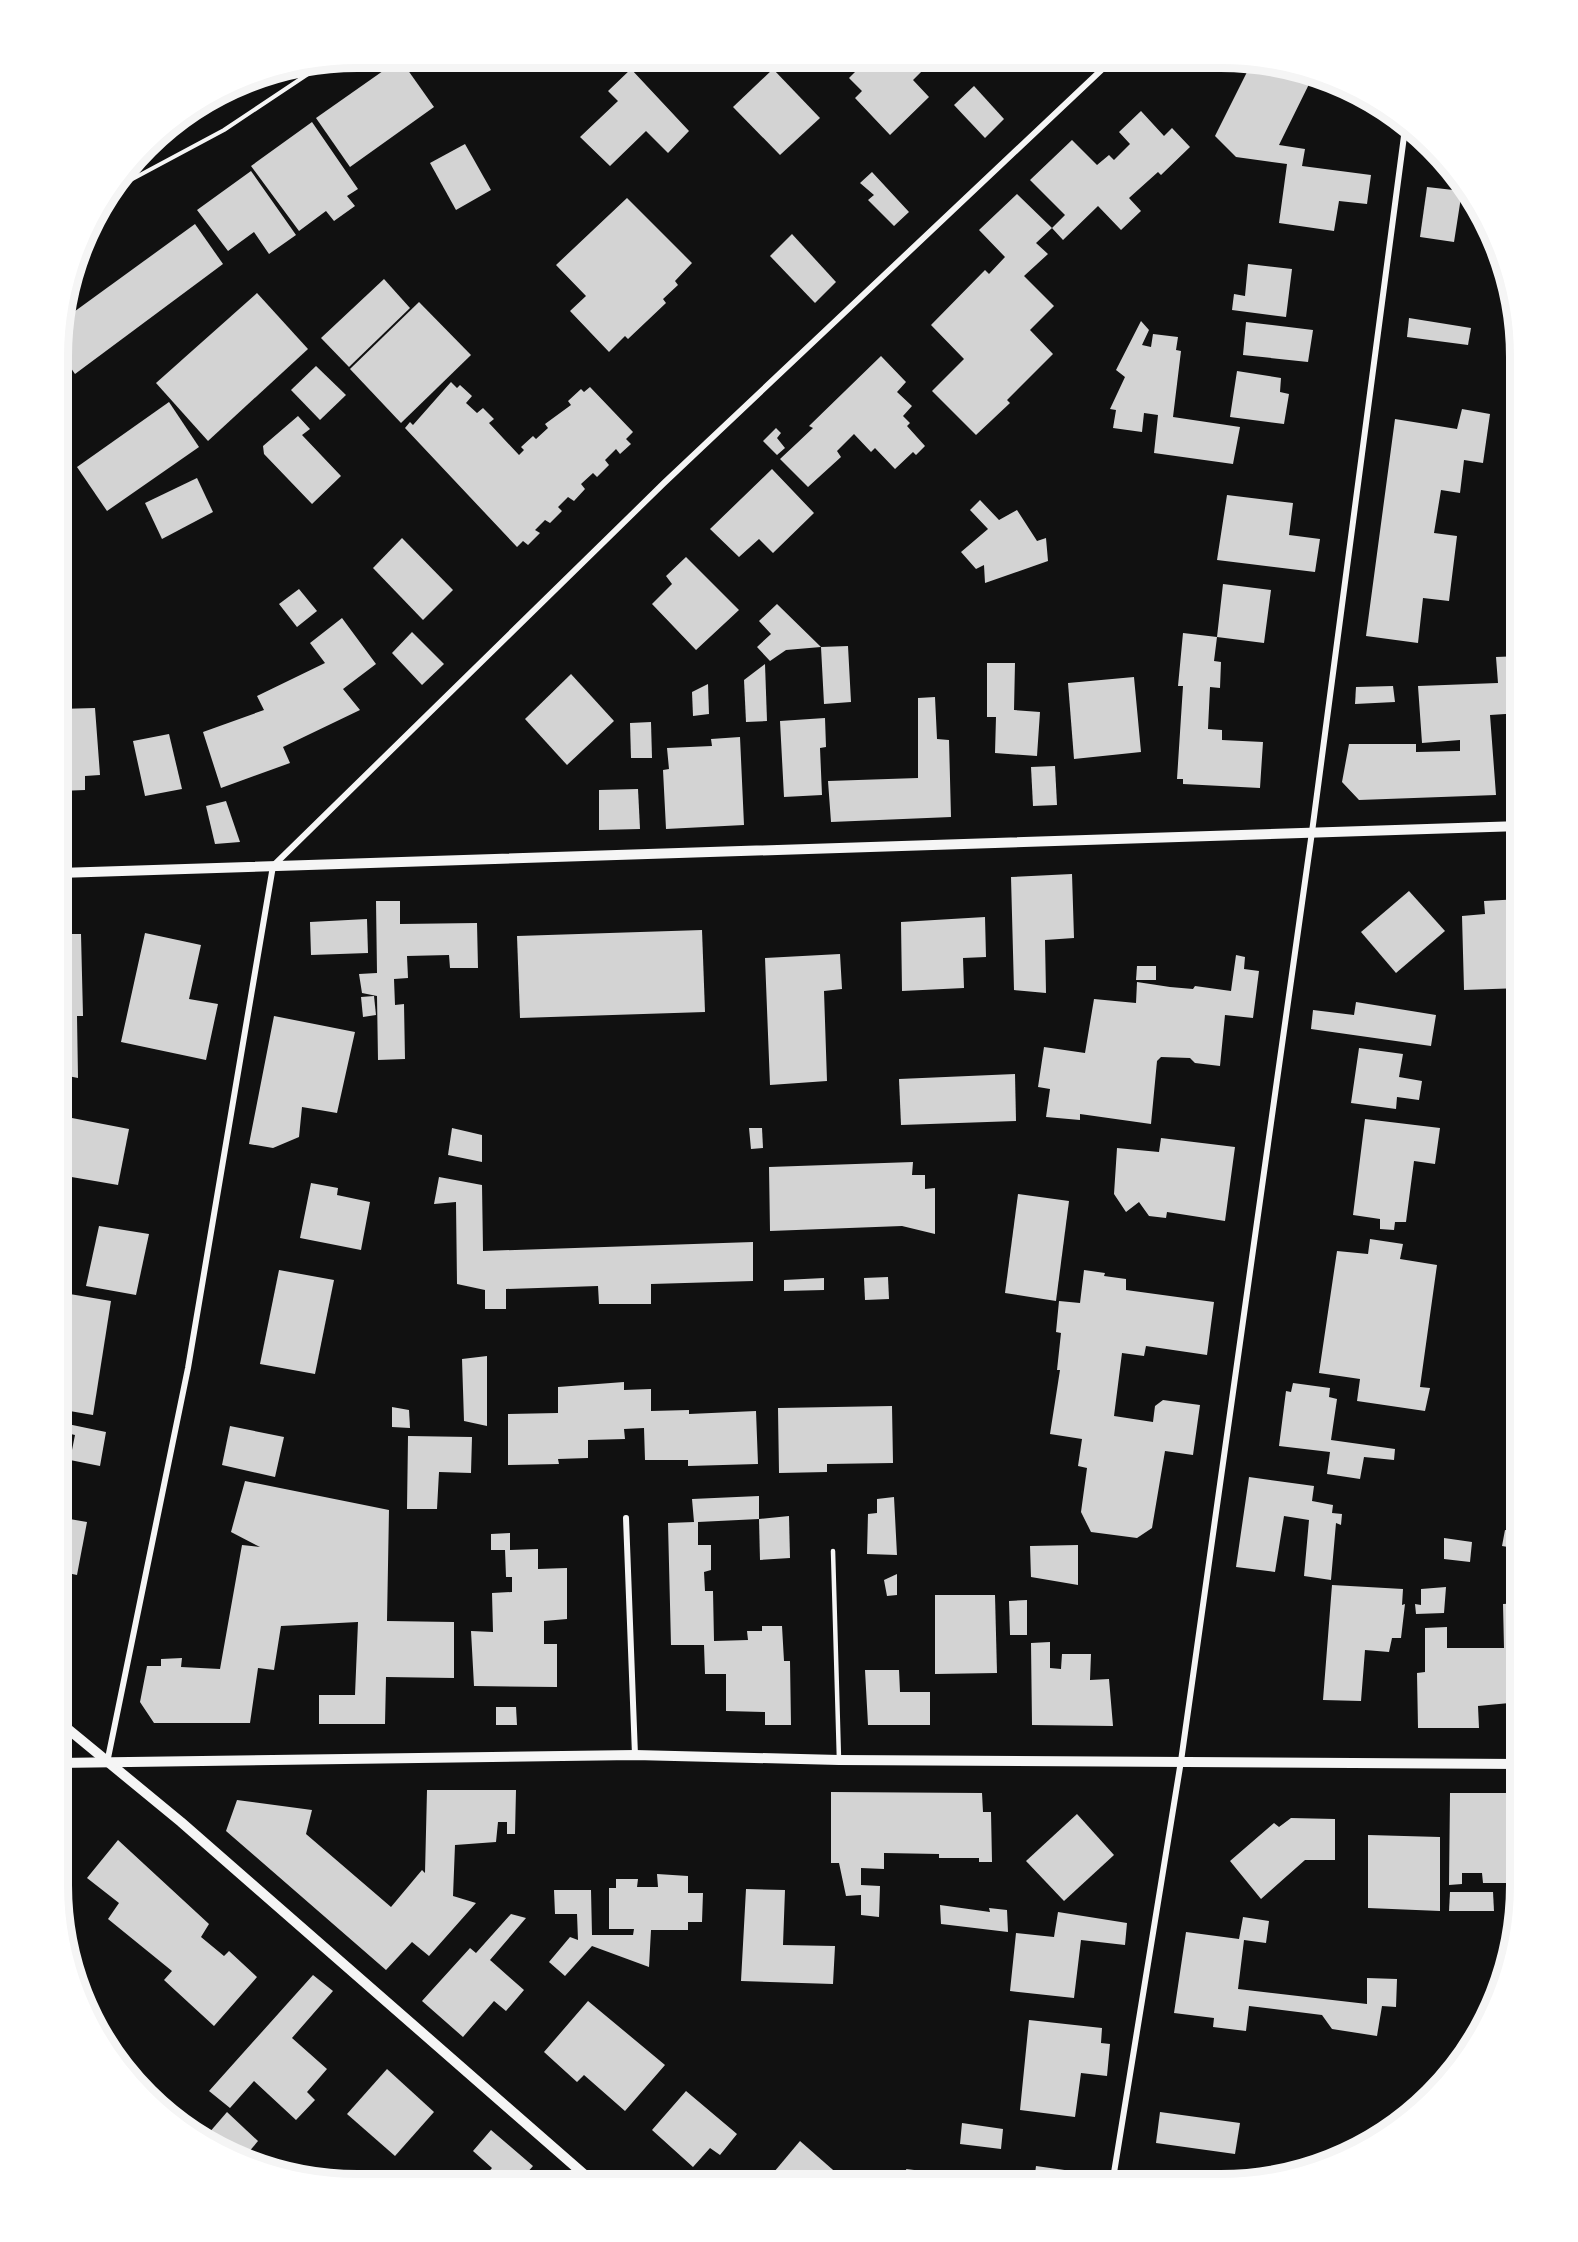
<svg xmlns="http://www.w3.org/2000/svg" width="1578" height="2242" font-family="'PT Sans',sans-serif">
	<rect width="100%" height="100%" fill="#111"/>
	<!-- building -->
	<g fill="#d3d3d3">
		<polygon points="869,58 882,59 888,65 894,60 900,66 910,59 922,71 913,80 929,97 890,135 855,98 862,91 849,78"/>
		<polygon points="400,59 434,107 350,167 316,118"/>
		<polygon points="1253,60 1314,74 1279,145 1305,149 1302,166 1371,175 1367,204 1339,201 1334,231 1279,223 1287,164 1236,157 1215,136"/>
		<polygon points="631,69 689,131 668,153 646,131 610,166 580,137 618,101 608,91"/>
		<polygon points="773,69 820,118 780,155 733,107"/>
		<polygon points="974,86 1004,119 985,138 954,105"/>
		<polygon points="1141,111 1164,136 1172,128 1190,147 1161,175 1158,172 1129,198 1141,211 1121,230 1098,206 1063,240 1052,228 1065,215 1030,180 1072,140 1097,165 1109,155 1114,160 1130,144 1119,132"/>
		<polygon points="312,122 358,189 347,196 355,206 334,221 326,211 299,231 251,166"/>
		<polygon points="465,144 491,190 456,210 430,163"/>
		<polygon points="251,171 296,235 269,254 254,232 228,251 197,210"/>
		<polygon points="872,172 909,212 894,226 868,200 874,195 860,183"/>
		<polygon points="1427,187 1462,191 1454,242 1420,237"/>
		<polygon points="1017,194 1052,228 1036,243 1048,254 1024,276 1054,306 1030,330 1053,354 1007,400 1010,403 976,435 932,391 964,359 931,325 985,270 989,274 1005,257 979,230"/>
		<polygon points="627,198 692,263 675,281 678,285 663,299 666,303 628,339 625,336 609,352 570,311 586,296 556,265"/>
		<polygon points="195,224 223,264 75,374 60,352 60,322"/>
		<polygon points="792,234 836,282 815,303 770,256"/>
		<polygon points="1248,264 1292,269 1286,317 1232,310 1234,294 1245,296"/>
		<polygon points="384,279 410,308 349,367 321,338"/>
		<polygon points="257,293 308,349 208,441 156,383"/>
		<polygon points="419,302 471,355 401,423 350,369"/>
		<polygon points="1409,318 1471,328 1468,345 1407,337"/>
		<polygon points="1141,321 1149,330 1142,345 1151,347 1153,334 1178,337 1176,350 1181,351 1173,417 1240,427 1233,464 1154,453 1158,415 1144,413 1142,432 1113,428 1116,410 1110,409 1125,377 1116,370"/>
		<polygon points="1246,322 1313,330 1308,362 1243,355"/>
		<polygon points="881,356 906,382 897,392 912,406 903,416 910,423 907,426 925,446 916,455 913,452 895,469 875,448 871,452 854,434 837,451 841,457 808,487 780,459 813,428 809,426"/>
		<polygon points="316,366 346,395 320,420 291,390"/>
		<polygon points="1237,371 1281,378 1280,392 1289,394 1284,424 1230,417"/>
		<polygon points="451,382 457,388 460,385 472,396 466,403 477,413 483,408 494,419 489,423 519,455 524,450 521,447 533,436 536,439 548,428 545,424 571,405 568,401 581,389 584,392 590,387 633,432 626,439 631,444 620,454 616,449 605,460 609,465 597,477 593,473 581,484 585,489 574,501 568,497 558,507 562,511 550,523 545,520 535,530 540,533 528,545 523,541 517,547 405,428 410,422 413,425"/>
		<polygon points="169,402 199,447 107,511 77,467"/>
		<polygon points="1462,409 1490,414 1483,463 1464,460 1460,493 1441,490 1434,533 1457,536 1449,601 1423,598 1418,643 1366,636 1395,419 1457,429"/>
		<polygon points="298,416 310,429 302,435 341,476 312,504 264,454 263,446"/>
		<polygon points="776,428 781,433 777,438 785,448 777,455 763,441"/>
		<polygon points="772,469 814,513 773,553 759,539 739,557 710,529"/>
		<polygon points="59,476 65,476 66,511 59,511"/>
		<polygon points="197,478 213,512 162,539 145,503"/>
		<polygon points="1227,495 1293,503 1289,535 1320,539 1315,572 1217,560"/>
		<polygon points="980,500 999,520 1017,510 1037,541 1046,538 1048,561 985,583 984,565 976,569 961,552 988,529 970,510"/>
		<polygon points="402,538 453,590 423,620 373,568"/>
		<polygon points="686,557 739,610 696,650 652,604 672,584 666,576"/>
		<polygon points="1223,584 1271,590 1264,643 1217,637 1214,661 1221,662 1220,688 1210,687 1208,729 1222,730 1222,740 1263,742 1260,788 1183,784 1183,779 1177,779 1183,686 1178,686 1183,633 1217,637"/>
		<polygon points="299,589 317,611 297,627 279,604"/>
		<polygon points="777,604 821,647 848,646 851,702 824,704 821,647 786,650 770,661 757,647 771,634 759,621"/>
		<polygon points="342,618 376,664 343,689 360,710 283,747 290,763 221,788 203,732 264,710 257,696 325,663 310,643"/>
		<polygon points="412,632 444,664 422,685 392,653"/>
		<polygon points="1521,656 1521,713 1490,715 1496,795 1359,800 1342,782 1349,744 1416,744 1416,752 1460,751 1460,740 1422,743 1418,686 1498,683 1496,657"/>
		<polygon points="987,663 1015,663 1014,710 1040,712 1037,756 995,753 996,717 987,717"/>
		<polygon points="765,664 767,721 746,722 744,680"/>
		<polygon points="571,674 614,721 567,765 525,719"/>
		<polygon points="1134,677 1141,752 1074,759 1068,683"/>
		<polygon points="708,684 709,714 693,716 692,692"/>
		<polygon points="1393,686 1395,702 1355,704 1356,687"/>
		<polygon points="935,697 937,739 949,740 951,817 831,822 828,781 918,778 918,698"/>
		<polygon points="95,708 100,775 85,776 85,790 60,791 59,709"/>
		<polygon points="825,718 826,747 820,748 822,795 784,797 780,721"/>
		<polygon points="651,722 652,758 631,758 630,723"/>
		<polygon points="169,734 182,789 145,796 133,741"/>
		<polygon points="740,737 744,825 666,829 663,770 669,769 667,748 712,746 711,739"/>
		<polygon points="1055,766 1057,805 1033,806 1031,767"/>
		<polygon points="638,789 640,829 599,830 599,790"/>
		<polygon points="226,801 240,842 215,844 206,806"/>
		<polygon points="1072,874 1074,938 1045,940 1046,993 1014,990 1011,877"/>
		<polygon points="1409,891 1445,931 1396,973 1361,932"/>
		<polygon points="1521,899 1521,988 1464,990 1462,916 1485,914 1484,901"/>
		<polygon points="376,901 400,901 400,924 477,923 478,968 450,968 449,955 407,956 408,978 394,979 395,1005 404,1004 405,1059 378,1060 377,996 362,993 359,974 377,973"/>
		<polygon points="985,917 986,957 963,958 964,988 902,991 901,922"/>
		<polygon points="367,919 368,953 311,955 310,922"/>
		<polygon points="702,930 705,1012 520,1018 517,936"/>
		<polygon points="145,933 201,945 189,999 218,1004 206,1060 121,1042"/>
		<polygon points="59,934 81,934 83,1016 77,1016 78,1078 58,1074"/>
		<polygon points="840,954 842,989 824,991 827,1081 770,1085 765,958"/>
		<polygon points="1236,955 1245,957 1244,969 1259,971 1253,1018 1225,1015 1220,1066 1195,1063 1190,1058 1161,1057 1157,1061 1151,1124 1080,1114 1080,1120 1046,1117 1050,1089 1038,1087 1044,1047 1085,1053 1094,999 1136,1003 1137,982 1170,987 1193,989 1195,986 1231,991"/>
		<polygon points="1137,966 1156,966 1156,980 1136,980"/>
		<polygon points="374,996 376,1015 363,1017 361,997"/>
		<polygon points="1356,1002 1436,1015 1431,1046 1311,1029 1313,1010 1354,1015"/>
		<polygon points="274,1016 355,1032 337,1113 302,1107 299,1137 273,1148 249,1144"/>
		<polygon points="1359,1048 1403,1054 1399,1077 1422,1081 1419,1100 1397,1097 1396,1109 1351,1103"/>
		<polygon points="1015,1074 1016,1121 901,1125 899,1079"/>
		<polygon points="72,1118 129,1129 118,1185 60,1175"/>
		<polygon points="1365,1119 1440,1128 1435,1164 1414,1161 1406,1222 1395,1222 1394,1230 1380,1229 1380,1219 1353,1215"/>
		<polygon points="452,1128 482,1135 482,1162 448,1155"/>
		<polygon points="749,1128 762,1128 763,1148 751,1149"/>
		<polygon points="1161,1138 1235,1147 1225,1221 1167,1212 1166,1218 1149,1216 1139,1202 1126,1212 1114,1194 1117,1148 1159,1152"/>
		<polygon points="913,1162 912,1175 925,1175 925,1189 935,1188 935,1234 902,1226 770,1231 769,1167"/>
		<polygon points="439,1177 482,1185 483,1251 753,1242 753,1281 651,1284 651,1304 599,1304 598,1286 506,1289 506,1309 485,1309 485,1290 457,1284 456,1202 434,1204"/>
		<polygon points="311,1183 338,1188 337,1195 370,1202 361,1250 300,1238"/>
		<polygon points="1018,1194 1069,1201 1056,1301 1005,1293"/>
		<polygon points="99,1226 149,1234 136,1295 86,1286"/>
		<polygon points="1370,1239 1403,1244 1400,1259 1437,1265 1420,1387 1430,1388 1425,1411 1357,1401 1360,1379 1319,1373 1337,1251 1368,1254"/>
		<polygon points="279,1270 334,1280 315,1374 260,1364"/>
		<polygon points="1084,1270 1105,1273 1104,1276 1126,1279 1126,1290 1214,1302 1207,1355 1146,1346 1144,1356 1122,1353 1114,1416 1153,1422 1155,1406 1163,1400 1200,1405 1193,1455 1165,1451 1152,1528 1137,1538 1091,1532 1081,1512 1087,1468 1078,1466 1082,1439 1050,1434 1060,1370 1057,1370 1061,1333 1056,1332 1059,1301 1080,1303"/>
		<polygon points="888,1277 889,1299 865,1300 864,1278"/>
		<polygon points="824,1278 824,1290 784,1291 784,1280"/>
		<polygon points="58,1292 111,1301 93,1415 58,1409"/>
		<polygon points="487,1356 487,1426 464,1421 462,1359"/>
		<polygon points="624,1382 624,1390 651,1389 651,1411 689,1410 689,1414 756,1411 758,1464 688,1466 688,1460 645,1460 644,1428 624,1429 625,1439 588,1440 588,1458 558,1459 559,1464 508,1465 508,1414 558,1413 558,1387"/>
		<polygon points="1293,1383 1330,1388 1329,1397 1337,1399 1331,1440 1395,1449 1394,1460 1364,1457 1360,1479 1327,1474 1330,1452 1279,1446 1286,1391 1291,1392"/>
		<polygon points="892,1406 893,1463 827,1464 827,1472 779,1473 778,1408"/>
		<polygon points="392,1407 409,1410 410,1428 392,1427"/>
		<polygon points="58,1422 106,1432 100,1466 70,1460 75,1435 58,1431"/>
		<polygon points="230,1426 284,1437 275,1477 222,1465"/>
		<polygon points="408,1436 472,1437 471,1473 439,1472 437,1509 407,1509"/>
		<polygon points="1249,1477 1314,1486 1312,1501 1333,1505 1332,1513 1342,1514 1341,1525 1336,1523 1331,1580 1304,1576 1309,1520 1284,1516 1275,1572 1236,1567"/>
		<polygon points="245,1481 389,1510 387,1621 454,1622 454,1678 386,1677 385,1724 319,1724 319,1695 355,1695 358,1622 281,1626 274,1670 258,1668 250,1723 154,1723 140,1702 147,1666 161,1666 161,1659 182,1658 181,1667 220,1669 242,1545 260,1547 231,1532"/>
		<polygon points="759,1496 759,1519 698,1522 698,1545 711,1545 711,1570 704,1572 705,1591 713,1591 714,1641 748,1640 747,1631 762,1631 762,1626 782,1626 784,1661 790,1661 791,1725 765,1725 765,1712 726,1711 726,1674 705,1674 704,1645 671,1645 668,1523 694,1522 692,1499"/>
		<polygon points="894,1497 897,1555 867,1554 868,1514 877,1513 877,1499"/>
		<polygon points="789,1516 790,1558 760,1560 759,1519"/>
		<polygon points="58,1517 87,1522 77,1575 58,1571"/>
		<polygon points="1505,1530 1520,1532 1520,1549 1502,1546"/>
		<polygon points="510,1533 510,1550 538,1549 538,1569 567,1568 567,1619 544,1621 544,1644 557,1644 557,1687 474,1686 471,1631 493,1632 492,1593 512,1592 512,1577 506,1577 505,1550 491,1550 491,1534"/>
		<polygon points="1444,1538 1472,1542 1470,1562 1444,1559"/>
		<polygon points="1078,1545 1078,1585 1031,1577 1030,1546"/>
		<polygon points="897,1574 897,1595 887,1596 884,1580"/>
		<polygon points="1332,1585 1403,1589 1402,1605 1405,1604 1401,1638 1392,1638 1389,1652 1365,1650 1361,1701 1323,1700"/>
		<polygon points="1446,1587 1444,1613 1416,1614 1415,1604 1421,1605 1421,1589"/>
		<polygon points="935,1595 995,1595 997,1673 935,1674"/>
		<polygon points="1027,1600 1027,1635 1010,1635 1009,1601"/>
		<polygon points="1520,1603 1520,1702 1478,1706 1479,1728 1418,1728 1417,1673 1425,1672 1425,1628 1447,1627 1447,1648 1504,1648 1503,1604"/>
		<polygon points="59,1631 70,1649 57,1657 57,1632"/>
		<polygon points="1050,1642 1050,1668 1061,1669 1062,1654 1091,1654 1090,1680 1109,1679 1113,1726 1032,1725 1031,1643"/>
		<polygon points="865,1670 899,1670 900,1692 930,1692 930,1725 868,1725"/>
		<polygon points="496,1707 516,1707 517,1725 496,1725"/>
		<polygon points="427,1790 516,1790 515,1834 507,1834 507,1822 498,1822 496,1842 455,1845 453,1896 476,1903 429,1956 412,1942 386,1970 226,1831 237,1800 312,1810 306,1834 391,1907 422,1870 425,1873"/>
		<polygon points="831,1792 982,1793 983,1812 991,1812 992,1862 979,1862 979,1858 939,1858 939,1854 884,1853 884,1869 861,1868 861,1885 880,1886 879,1917 861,1915 861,1895 846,1896 839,1863 831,1863"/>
		<polygon points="1450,1793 1509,1793 1509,1815 1517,1815 1517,1839 1508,1839 1508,1843 1513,1843 1513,1883 1483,1883 1482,1873 1462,1873 1462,1884 1449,1885"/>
		<polygon points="1077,1814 1114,1855 1064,1901 1026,1861"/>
		<polygon points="1291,1818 1335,1819 1335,1860 1305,1860 1261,1899 1230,1861 1274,1823 1279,1827"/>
		<polygon points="1368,1835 1440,1837 1440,1911 1368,1908"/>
		<polygon points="118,1840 209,1924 201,1937 224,1956 229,1951 257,1977 214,2026 164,1980 172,1971 108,1919 119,1903 87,1878"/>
		<polygon points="657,1874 688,1876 688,1893 703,1893 702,1922 688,1922 688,1930 651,1930 649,1967 592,1946 565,1976 549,1962 570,1937 578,1940 577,1914 555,1914 554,1890 591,1890 592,1935 633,1935 634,1929 609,1929 609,1888 616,1888 616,1879 638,1879 637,1887 658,1887"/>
		<polygon points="746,1889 785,1890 783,1945 835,1946 833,1984 741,1981"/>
		<polygon points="1450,1892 1493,1892 1494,1911 1449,1911"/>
		<polygon points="940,1905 990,1912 989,1908 1007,1910 1008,1932 941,1924"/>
		<polygon points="1058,1912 1127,1923 1125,1945 1081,1940 1074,1998 1010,1991 1016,1933 1054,1937"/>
		<polygon points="511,1914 526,1918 490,1960 524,1990 506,2011 494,2001 463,2037 422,2001 470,1948 476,1953"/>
		<polygon points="1243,1917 1269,1921 1266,1943 1244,1940 1238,1989 1367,2004 1367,1978 1397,1979 1396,2007 1382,2006 1377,2036 1332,2029 1322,2015 1249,2006 1246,2031 1213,2027 1214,2018 1174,2013 1186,1932 1239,1939"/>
		<polygon points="313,1975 333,1991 292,2038 327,2069 307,2092 315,2100 296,2120 254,2081 230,2108 209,2091"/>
		<polygon points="588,2001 665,2065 625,2111 584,2075 577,2082 544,2052"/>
		<polygon points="1029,2020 1102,2028 1101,2043 1110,2044 1107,2076 1081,2073 1075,2117 1020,2110"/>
		<polygon points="387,2069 434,2112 395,2156 347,2114"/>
		<polygon points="686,2091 737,2134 720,2155 710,2148 693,2167 652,2130"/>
		<polygon points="227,2112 258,2141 242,2160 202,2141"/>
		<polygon points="1160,2112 1240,2123 1235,2154 1156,2143"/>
		<polygon points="962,2123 1003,2129 1001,2149 960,2144"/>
		<polygon points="491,2130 533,2166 518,2183 479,2183 492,2168 473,2151"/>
		<polygon points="800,2141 849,2184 787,2184 774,2172"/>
		<polygon points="1036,2166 1093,2174 1091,2185 1008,2184 1009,2171 1035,2174"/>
		<polygon points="906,2169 963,2176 962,2184 912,2184"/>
	</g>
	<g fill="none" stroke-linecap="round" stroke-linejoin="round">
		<!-- path -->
		<polyline stroke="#f5f5f5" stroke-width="4" points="110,191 224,130 326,62"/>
		<!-- service -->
		<polyline stroke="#f5f5f5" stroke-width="4.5" points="833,1551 839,1760"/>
		<!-- minor -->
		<g stroke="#f5f5f5" stroke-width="6">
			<polyline points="626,1518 635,1755"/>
			<polyline points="107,1763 188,1368 273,866 664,483 1113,59"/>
			<polyline points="1112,2185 1181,1761 1312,832 1406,121"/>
		</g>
		<!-- tertiary -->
		<g stroke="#f5f5f5" stroke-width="10">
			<polyline points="59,873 1521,826"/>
			<polyline points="57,1720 181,1822 594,2183"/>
			<polyline points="57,1763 635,1755 839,1760 1520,1764"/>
		</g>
	</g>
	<!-- crop -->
	<path d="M0 0H1578V2242H0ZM357 68H1221A289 289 0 0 1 1510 357V1885A289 289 0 0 1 1221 2174H357A289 289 0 0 1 68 1885V357A289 289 0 0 1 357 68Z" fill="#fff" fill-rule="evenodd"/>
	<path fill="none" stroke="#f5f5f5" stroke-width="8" d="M357 68H1221A289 289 0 0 1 1510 357V1885A289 289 0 0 1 1221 2174H357A289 289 0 0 1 68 1885V357A289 289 0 0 1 357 68Z"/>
</svg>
